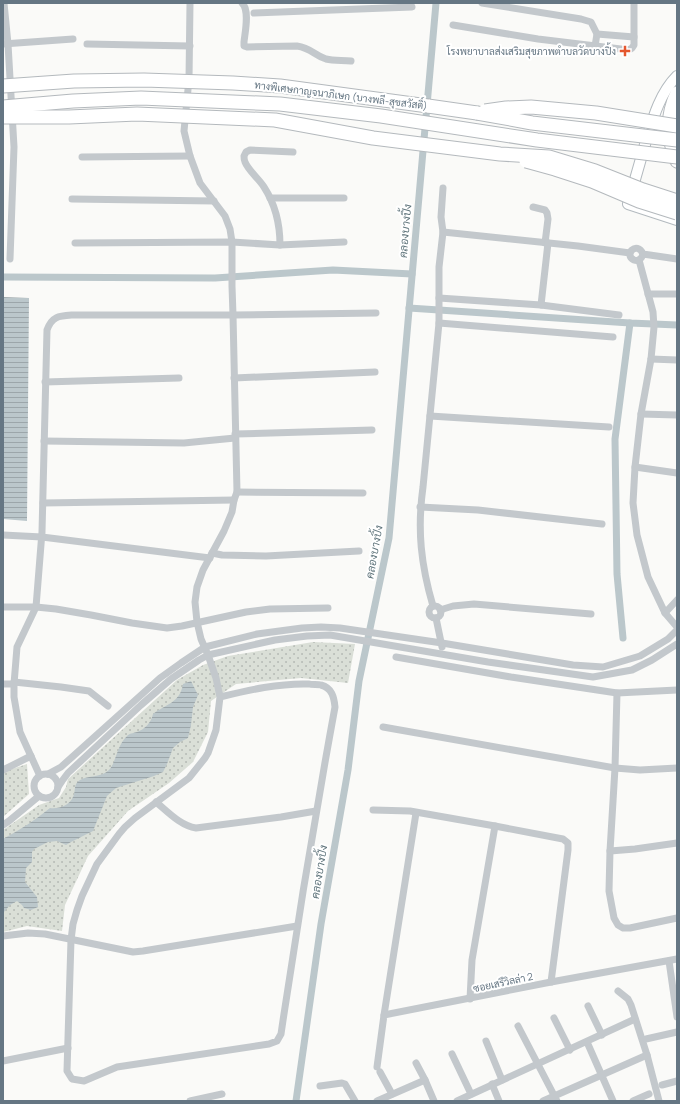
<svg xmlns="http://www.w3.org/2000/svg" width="680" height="1104" font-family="Manrope,Sarabun,sans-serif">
	<defs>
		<pattern id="garden-dots" width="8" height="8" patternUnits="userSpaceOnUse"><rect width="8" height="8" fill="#dadfd7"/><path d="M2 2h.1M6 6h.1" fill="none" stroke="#b4b9b4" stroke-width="1.8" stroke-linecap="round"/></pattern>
		<pattern id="water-rules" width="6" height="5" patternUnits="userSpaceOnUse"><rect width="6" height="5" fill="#bbc7cb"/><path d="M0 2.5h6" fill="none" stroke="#9ca6aa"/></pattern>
	</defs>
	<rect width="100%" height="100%" fill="#fafaf8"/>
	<!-- garden -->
	<g fill="url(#garden-dots)">
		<polygon points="313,642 355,644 348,683 301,678 236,684 211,701 208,732 193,762 169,783 128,811 88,856 65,905 62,931 27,926 3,932 3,830 39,805 59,798 66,787 68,779 177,680 203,665 228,656"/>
		<polygon points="27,764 29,794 3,817 3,772"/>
	</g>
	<!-- water -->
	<g fill="url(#water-rules)">
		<polygon points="3,297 29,298 27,521 3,519"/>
		<path d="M191 681 198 695 193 707 191 725 188 738 180 742 173 748 167 764 163 772 154 776 116 788 107 796 93 831 71 842 66 845 57 841 48 842 34 849 32 852V862L26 868 25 882 37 897 38 907 31 910 24 908 22 905 17 901 10 905 3 913V839C20 830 35 820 50 808 59 809 69 806 73 797 76 791 73 784 80 780 88 775 101 778 109 770 117 761 116 746 128 735 131 733 134 733 137 732 145 729 151 723 153 714 166 704 180 703 183 684Z"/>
	</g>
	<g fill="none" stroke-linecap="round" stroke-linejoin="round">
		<!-- canal -->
		<g stroke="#bbc7cb" stroke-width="7">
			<polyline points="3,277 215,278 333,270 412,274"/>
			<polyline points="409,308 630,323 677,325"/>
			<polyline points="623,638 617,574 615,439 630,323"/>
			<polyline points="296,1101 321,924 348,770 359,681 389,538 436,3"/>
		</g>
		<!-- secondary casing -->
		<g stroke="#b3babf" stroke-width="12">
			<path id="secondary" d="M677 76C660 93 653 118 646 141 640 162 634 183 628 204L677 220"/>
		</g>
		<!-- highway casing -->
		<g stroke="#b4b9bd" stroke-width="15">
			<g id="highway">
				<path d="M677 93C666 117 667 137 677 161"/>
				<polyline points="428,106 477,113"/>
			</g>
		</g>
		<!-- street -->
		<g stroke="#c3c8cc" stroke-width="7">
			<polyline points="4,3 8,44 14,147 10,259"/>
			<path d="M190 3 189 79 184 131 190 156 200 183 225 216 230 229 232 242V286L233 315 237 492 234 500 232 512 224 531 203 570 197 587 195 602 197 622 201 639 208 655 216 678 220 697 216 730 208 753 205 758 189 778 135 818 125 827 119 834 97 864 82 896 77 910 73 924 71 940 67 1071 72 1079 84 1081 117 1067 269 1044 277 1041 281 1034C297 925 315 816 335 707 334 697 332 688 321 685 318 684 312 685 309 684 279 683 249 690 220 697"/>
			<path d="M242 3C250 10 245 32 244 42V46L247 47 297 46C311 48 314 55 326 59 334 61 343 60 351 61"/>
			<polyline points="482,3 581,19 591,22 597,34 595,46"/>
			<polyline points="254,13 412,7"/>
			<polyline points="453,25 538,39 629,50 632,48 634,45 634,3"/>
			<polyline points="597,34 634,37"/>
			<polyline points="3,44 73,39"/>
			<polyline points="87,44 190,46"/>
			<polyline points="82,157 190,156"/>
			<polyline points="270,198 344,198"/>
			<polyline points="72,199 214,201"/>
			<polyline points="533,207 545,210 547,213 548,219 545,243"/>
			<polyline points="443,232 578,246 630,253"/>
			<polyline points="75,243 232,242 280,245 344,242"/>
			<path d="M280 245C280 225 275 204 264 187 259 179 248 170 245 162 244 160 244 158 244 156L246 152 250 150 293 152"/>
			<path d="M643 254C642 258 639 262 634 260 623 255 637 240 643 254L677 259"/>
			<polyline points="639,260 653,312 654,327 651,359 641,414 635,467 633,503 637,535 648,577 665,613 677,627"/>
			<polyline points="648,294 677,294"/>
			<polyline points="439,298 541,305 619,315"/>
			<polyline points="541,305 548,243"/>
			<polyline points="439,323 613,337"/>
			<polyline points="651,359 677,360"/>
			<polyline points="234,378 375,372"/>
			<polyline points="45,382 179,378"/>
			<polyline points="641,414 677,415"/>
			<polyline points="430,416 609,427"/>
			<polyline points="235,434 372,430"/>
			<polyline points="44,441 184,443 204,441 235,438"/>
			<polyline points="635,467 677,473"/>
			<polyline points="237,492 363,493"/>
			<polyline points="43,503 234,500"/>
			<polyline points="420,507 478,510 602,524"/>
			<polyline points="3,535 42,537 210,558"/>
			<polyline points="212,553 222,555 266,556 359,551"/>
			<circle cx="435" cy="612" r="6"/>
			<path d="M433 606C421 565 417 530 423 487L439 323V267L443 232 441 217 443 188"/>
			<polyline points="3,607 36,607 56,609 91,615 132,623 167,628 182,626 246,612 270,609 328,608"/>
			<polyline points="440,610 453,606 474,604 591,614"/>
			<polyline points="665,613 677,600"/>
			<polyline points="436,618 442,647"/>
			<polyline points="396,657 511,677 617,693 677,690"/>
			<polyline points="14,682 61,687 89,691 108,706"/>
			<polyline points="3,684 14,684"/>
			<polyline points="617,693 615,768 610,851 609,891 614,918 618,925 623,928 630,928 677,918"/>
			<polyline points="383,727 615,768 640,770 677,768"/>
			<polyline points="3,770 31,756"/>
			<polyline points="48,774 61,767 160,678 181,663 205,647 257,634 302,628 321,627 340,628 442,643 573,665 603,667 640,656 668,639 677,630"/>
			<circle cx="46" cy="786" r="12"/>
			<path d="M40 776 20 732 14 697V684L17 647 36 607 42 532 47 330C52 316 59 316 73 315H233L376 313"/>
			<polyline points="58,787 62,781 68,773 141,705 171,679 199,660 208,655 275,640 307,636 330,635 488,662 593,677 632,670 652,660 677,644"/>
			<path d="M156 802C168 812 181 826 196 828L281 817 316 811"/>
			<polyline points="373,810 410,811 495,826 563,839 568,843 568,850 551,982"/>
			<polyline points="3,825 9,821 39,796"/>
			<polyline points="610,851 635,849 677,843"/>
			<polyline points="3,936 28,933 45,934 133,952 143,951 297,926"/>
			<polyline points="669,961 677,1017"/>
			<polyline points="618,991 628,999 631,1005 647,1055 659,1101"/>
			<polyline points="470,999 472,960 495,826"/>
			<polyline points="588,1006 602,1035"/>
			<polyline points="384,1015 416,813"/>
			<polyline points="554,1018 570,1050"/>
			<polyline points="518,1026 557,1101"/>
			<polyline points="646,1039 677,1032"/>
			<polyline points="486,1041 502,1080"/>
			<polyline points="587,1042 613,1101"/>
			<polyline points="452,1054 471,1094"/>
			<polyline points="3,1061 68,1048"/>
			<polyline points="416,1063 425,1080"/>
			<polyline points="377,1067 384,1015 551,982 677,959"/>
			<polyline points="380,1072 392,1094"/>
			<polyline points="492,1084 499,1101"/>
			<polyline points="662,1085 677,1081"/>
			<polyline points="320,1086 342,1083 345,1084 355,1101"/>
			<polyline points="190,1101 222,1094"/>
			<polyline points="377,1101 425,1080 434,1101"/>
			<polyline points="457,1101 635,1019"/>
			<polyline points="543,1101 647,1055"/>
			<polyline points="633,1101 649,1094"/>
		</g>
		<!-- secondary -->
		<use href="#secondary" stroke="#fff" stroke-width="10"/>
		<!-- highway -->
		<use href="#highway" stroke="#fff" stroke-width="13"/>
		<!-- highway-bridge casing -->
		<g stroke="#b4b9bd" stroke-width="15" stroke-linecap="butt">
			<g id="highway-bridge">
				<polyline points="3,86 74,81 144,80 233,83 280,86 428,106"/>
				<polyline points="3,107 73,101 141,98 280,104 381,116 537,140 677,157"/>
				<polyline points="485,111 506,108 531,107 596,113 677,126"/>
				<polyline points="477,113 532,123 677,140"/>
				<polyline points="3,117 69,117 137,114 275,120 373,138 500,154 549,157 595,171 643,190 677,201"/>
				<polyline points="526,161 555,169 592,181 639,201 677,213"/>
			</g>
		</g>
		<!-- highway-bridge -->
		<use href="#highway-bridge" stroke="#fff" stroke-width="13"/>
	</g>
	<!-- markers -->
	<path fill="#e4572e" stroke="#fff" stroke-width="1.5" d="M623 45h4v4h4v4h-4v4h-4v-4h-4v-4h4z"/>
	<g text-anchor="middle" stroke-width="4" stroke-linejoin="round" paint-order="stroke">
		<!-- poi labels -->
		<g font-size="10" fill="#657683" stroke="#fff" text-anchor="end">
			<text x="616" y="55">โรงพยาบาลส่งเสริมสุขภาพตำบลวัดบางปิ้ง</text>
		</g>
		<!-- street labels -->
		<g font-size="10" fill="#657683" stroke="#fff">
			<text transform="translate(341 95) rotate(7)" y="4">ทางพิเศษกาญจนาภิเษก (บางพลี-สุขสวัสดิ์)</text>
			<text transform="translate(503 982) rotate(-12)" y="4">ซอยเสรีวิลล่า 2</text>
		</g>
		<!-- water labels -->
		<g font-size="11" font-style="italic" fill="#60757c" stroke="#fff">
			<text transform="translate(405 231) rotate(-85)" y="4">คลองบางปิ้ง</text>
			<text transform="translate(374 552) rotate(-80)" y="4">คลองบางปิ้ง</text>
			<text transform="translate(319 872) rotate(-81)" y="4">คลองบางปิ้ง</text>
		</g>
	</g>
	<!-- border -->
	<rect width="680" height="1104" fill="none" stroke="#657683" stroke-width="8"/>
</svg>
